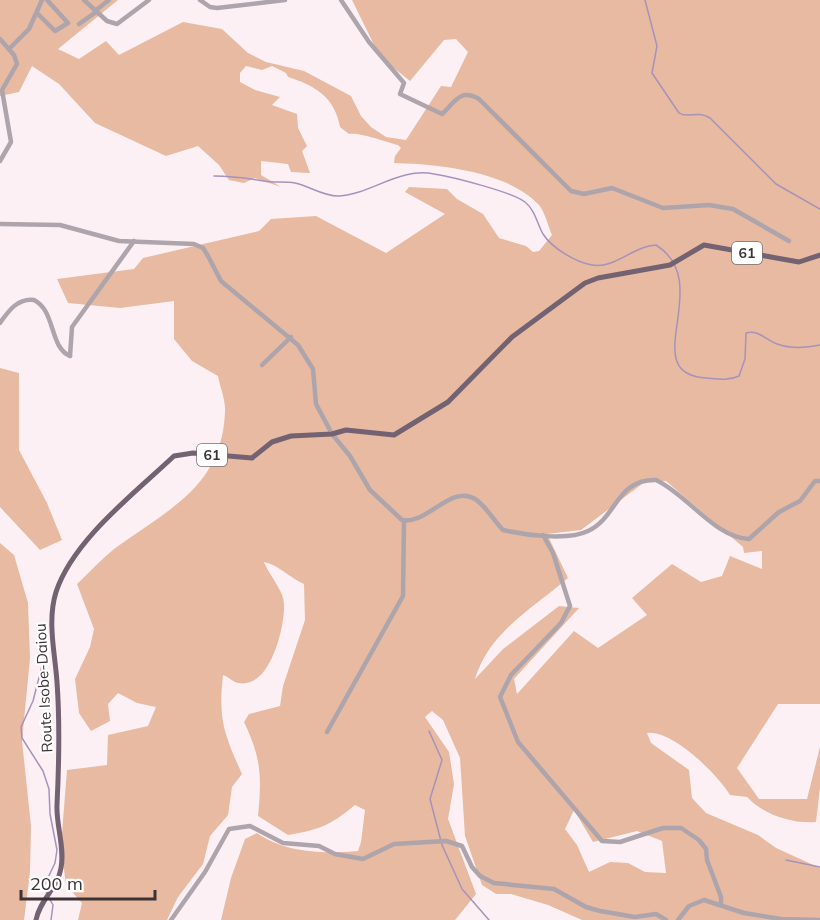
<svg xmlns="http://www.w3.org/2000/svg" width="820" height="920" font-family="Mulish,sans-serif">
	<rect width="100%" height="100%" fill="#fdf0f4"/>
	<!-- forest -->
	<g fill="#e7baa1" fill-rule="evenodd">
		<path d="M0 0H118L58 49 79 59 106 41 119 55 183 22 222 29 248 53 266 62 304 71 351 96 361 116 371 127 386 137 406 140 441 86 451 87 468 52 456 39 444 40 410 81 380 57 352 0H820V704H778L737 768 759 799H807L820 747V788L816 822C792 824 764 815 747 797L730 795C717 774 673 730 647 733L651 743 689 770 692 798 706 813 758 835 776 848 820 868V920H582L548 905 511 894H496L482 885 465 836 460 758 443 720 432 711 425 717 449 752 454 784 448 819 476 894 455 920H221L231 878 245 839 257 833C285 853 324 854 358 851L361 842 365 810 355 805C331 825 319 830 288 835L258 816C262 776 261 758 244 722L249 714 280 706 283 686 305 620 304 584C290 578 279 565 264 562 269 575 284 591 284 604 285 628 269 694 235 682 231 680 227 676 223 675 218 719 224 734 242 774L232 787 228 815 210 836 203 864 178 897 167 920H78L82 903 66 885 61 846 67 770 107 765 108 735 148 726 156 707 137 703 118 693 108 704 110 721 91 731 79 713 75 679 90 647 94 629 77 584C91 571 105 555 121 544 173 507 222 484 225 412 226 401 220 387 218 376L192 361 174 339V301L120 308 68 303 57 279 134 269 143 258 259 231 271 219 316 216 386 253 445 214 405 192 409 187 447 189 457 199 483 214 499 238 526 246 533 252 539 251 552 235C548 226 545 212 539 205 508 171 437 164 394 163L395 156 401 148 398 145C386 142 359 132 349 134L340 127C335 97 314 85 288 77L286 73 272 66 262 70 246 66 240 73V82L255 90 280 97 272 105 297 114 298 128 307 146 302 151 310 173 291 172 288 164 261 161V175L281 187 255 178 244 183 229 180 219 165 198 146 166 156 95 123 59 84 32 66 19 92 0 96ZM646 481H666L743 547 744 553 762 551V569L730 556 722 576 701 582 672 564 632 598 647 615 598 648 574 631 517 694 514 679 579 608 559 606 503 649 475 679C489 632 532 609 568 578L547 534 581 530ZM574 810 593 842 637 831 662 841 666 873 645 872 628 863 610 862 589 872 577 845 565 829Z"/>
		<polygon points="0,368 19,373 19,450 47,503 62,540 40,550 0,507"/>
		<polygon points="0,543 14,555 28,603 30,658 22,741 31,826 30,872 24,920 0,920"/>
	</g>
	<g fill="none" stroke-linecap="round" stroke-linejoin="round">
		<!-- stream -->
		<g stroke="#a593bc" stroke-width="1.5">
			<path d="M645 0 657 46 652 73 679 113C688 119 697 110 710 118L776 184 820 209"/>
			<path d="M214 176C232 176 246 178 264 181 274 183 285 181 295 183 309 186 325 197 339 196 371 194 400 167 434 174 453 177 512 192 525 202 535 210 537 223 543 234 552 248 575 262 592 265 615 269 633 246 656 245 717 283 634 375 707 378 718 379 728 381 739 376L745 359 746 333C758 329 766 340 777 344 791 349 806 348 820 345"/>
			<polyline points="42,666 33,701 21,727 22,738 43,771 49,789 50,814 57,850 55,863 44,886 47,894"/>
			<polyline points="429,731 442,760 430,799 442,845 462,889 489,920"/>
			<polyline points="786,860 820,867"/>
			<polyline points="49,898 53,905 51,920"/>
		</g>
		<!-- minor -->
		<g stroke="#aea4ac" stroke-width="4.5">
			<polyline points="84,0 107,21 117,24 149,0"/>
			<polyline points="200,0 210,7 217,8 285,0"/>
			<path d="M341 0 369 42 404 83 400 94 442 114C455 102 460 88 479 99L571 191 584 194 612 188 663 208 709 205 733 209 789 241"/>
			<polyline points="95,11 109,0"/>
			<polyline points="37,13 55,31 68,23 47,0"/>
			<polyline points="79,24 96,12"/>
			<polyline points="0,39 14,55 17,64 2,90 11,142 0,161"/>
			<polyline points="9,49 29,29 42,0"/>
			<path d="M0 224 60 225 119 241 194 244 203 248 208 256 221 281 298 345 313 369 316 404 332 434 350 456 370 490 402 520C427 525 451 484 475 499 486 506 494 521 503 530 525 535 568 541 588 531 617 518 616 479 656 480 688 495 715 538 749 539L779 512 800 501 815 481H820"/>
			<path d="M0 323C9 310 18 298 34 300 56 311 49 347 70 356"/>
			<polyline points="70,356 72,327 134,241"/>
			<polyline points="262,365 291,337"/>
			<polyline points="543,535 553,553 570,606 561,623 511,675 500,697 518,742 602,841 620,842 663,828 681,828 699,840 706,849 707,860 721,897 721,904"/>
			<polyline points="327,732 403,596 404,520"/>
			<polyline points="171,920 205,872 229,829 250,826 283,843 319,846 335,854 363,859 394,844 446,841 462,846 472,867 480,876 494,883 554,889 586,907 600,911 635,917 656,914 666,920"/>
			<polyline points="678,920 689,906 704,900 744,913 781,919 820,920"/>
		</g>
		<!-- major -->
		<path stroke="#736271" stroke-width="5" d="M36 920C40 899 58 888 61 868 65 848 56 825 57 805 59 764 60 723 57 682 55 653 47 621 56 592 73 540 135 493 174 456L193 453 252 458 272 442 291 436 332 434 346 430 394 435 448 402 512 337 585 283 598 278 670 265 704 245 799 262 820 255"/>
	</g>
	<g text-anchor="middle" stroke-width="4.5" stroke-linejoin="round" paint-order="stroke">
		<!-- shield labels -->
		<g fill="#fff" stroke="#777072" stroke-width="1.5">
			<rect x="732" y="242" width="30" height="22" rx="4.5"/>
			<rect x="197" y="444" width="30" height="22" rx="4.5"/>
		</g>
		<g font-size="14" font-weight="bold" fill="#3d3235">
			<text x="747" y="258">61</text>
			<text x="212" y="460">61</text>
		</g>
		<!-- street labels -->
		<g font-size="15" fill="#3d3235" stroke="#fff">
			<text transform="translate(44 688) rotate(-93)" y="5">Route Isobe-Daiou</text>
		</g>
	</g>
	<!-- scale -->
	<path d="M21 890v9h134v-9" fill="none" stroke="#3d3235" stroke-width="3"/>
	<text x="30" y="890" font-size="18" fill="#3d3235" stroke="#ffffff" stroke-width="4.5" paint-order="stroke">200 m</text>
</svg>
